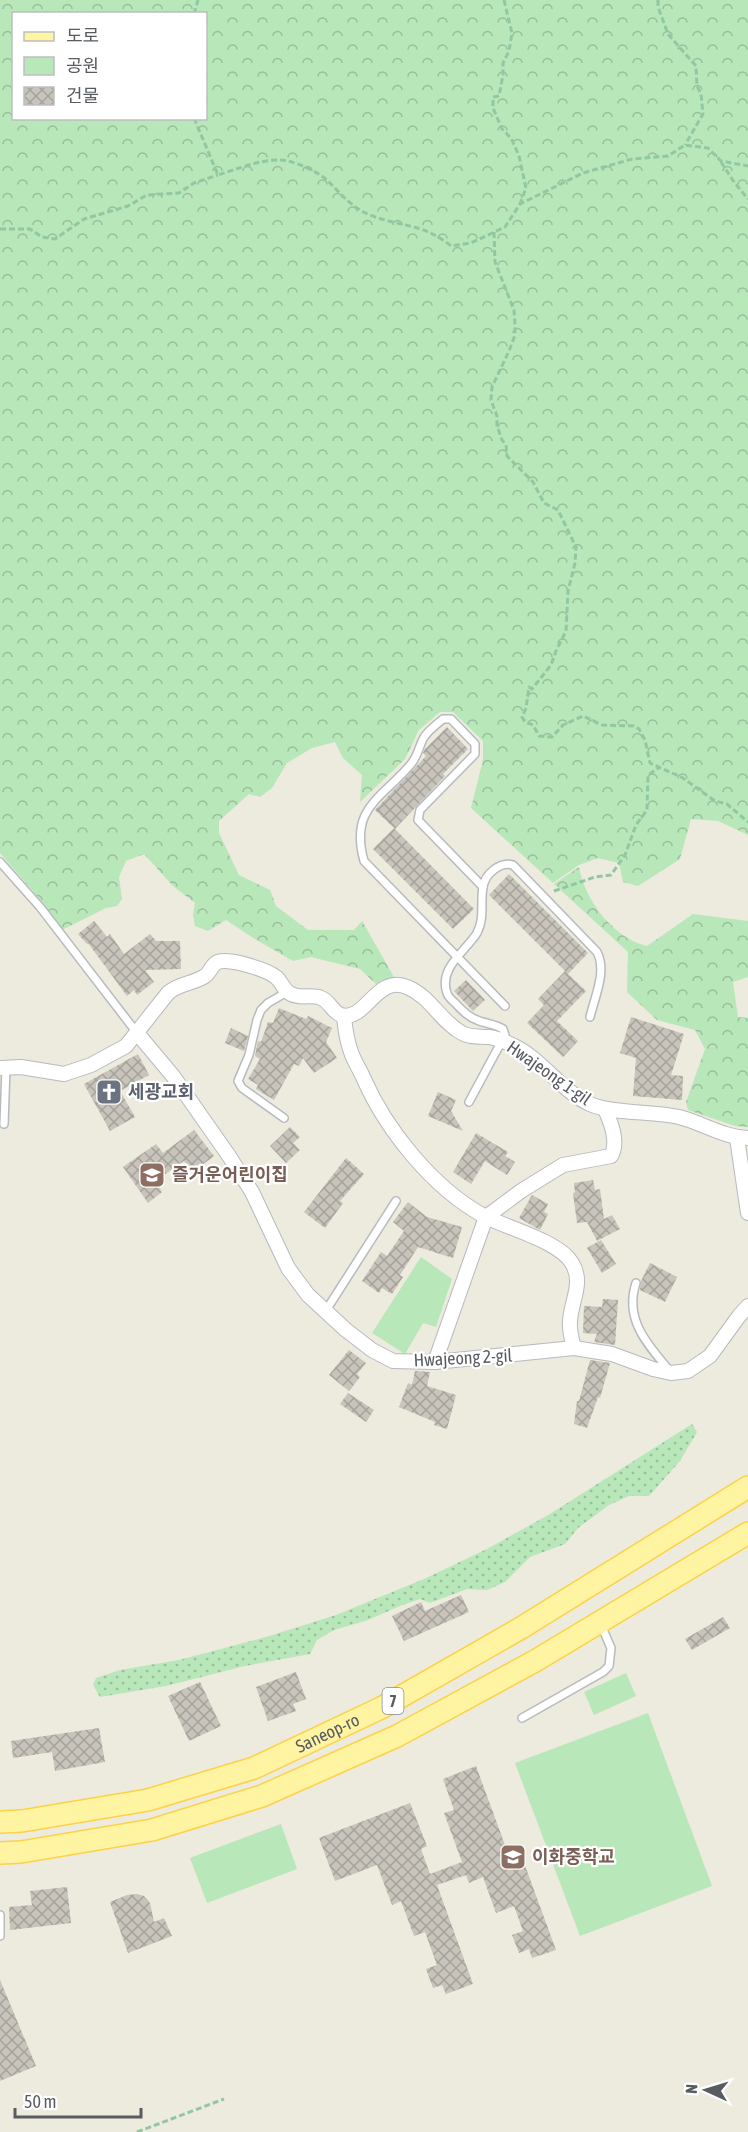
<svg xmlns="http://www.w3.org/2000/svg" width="748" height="2132" font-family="'Asap Condensed','Noto Sans KR',sans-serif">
	<defs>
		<pattern id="grass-dots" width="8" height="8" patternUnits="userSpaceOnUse" patternTransform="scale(1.5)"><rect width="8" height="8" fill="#b8e7ba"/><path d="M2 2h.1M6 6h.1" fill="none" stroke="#98be9b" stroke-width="1.8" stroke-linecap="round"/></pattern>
		<pattern id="forest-crowns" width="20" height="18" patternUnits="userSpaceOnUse" patternTransform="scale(1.5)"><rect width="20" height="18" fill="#b8e7ba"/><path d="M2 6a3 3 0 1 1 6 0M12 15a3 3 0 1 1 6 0" fill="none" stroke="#98be9b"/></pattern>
		<pattern id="building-cross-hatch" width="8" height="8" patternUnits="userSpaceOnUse" patternTransform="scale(1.5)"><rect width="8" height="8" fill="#c8c4bb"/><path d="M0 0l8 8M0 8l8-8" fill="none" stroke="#a5a29b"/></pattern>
	</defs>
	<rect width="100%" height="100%" fill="#edeade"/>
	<!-- grass -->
	<polygon fill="url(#grass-dots)" points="692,1424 697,1432 680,1461 649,1496 629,1496 609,1505 578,1528 565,1544 530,1557 505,1582 487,1590 467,1589 430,1603 420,1599 400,1606 368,1620 334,1630 317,1640 310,1654 245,1666 166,1686 100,1697 93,1685 96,1678 120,1670 179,1660 266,1637 336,1615 424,1579 487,1549 550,1514"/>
	<!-- forest -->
	<g fill="url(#forest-crowns)" fill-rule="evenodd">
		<path d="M0 0H748V835L718 821 691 819 680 859 638 886 623 882 619 863 598 858 579 865 553 883 471 808 483 760V741L453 712H440L419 730 405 759 360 802 362 775 343 758 335 742 312 748 287 763 272 788 260 797 249 794 219 821V833L239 875 270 890 276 906 308 930H354L362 921 394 977 377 985 360 969 311 957 293 961 255 939 226 920 208 931 195 926 193 915 195 903 173 886 144 854 126 861 119 877 122 899 117 906 106 908 62 930 44 904 0 853ZM14 14H206V118H14Z"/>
		<path d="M579 867C584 899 614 939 647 946L693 914 748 921V977L733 982 738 1017 748 1018V1127L735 1126 688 1110 686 1102 705 1049 695 1030 657 1020 627 992 628 952 554 884Z"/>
	</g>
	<!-- green -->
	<g fill="#b8e7ba">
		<polygon points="421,1257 452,1279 436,1327 423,1323 405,1354 372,1333"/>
		<polygon points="626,1673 636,1696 594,1715 584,1692"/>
		<polygon points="648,1713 712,1886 580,1936 515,1763"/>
		<polygon points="281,1824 297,1869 207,1903 190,1858"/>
	</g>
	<!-- building -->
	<g fill="url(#building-cross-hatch)">
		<polygon points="447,727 468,749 443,774 445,776 395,829 375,810 426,756 423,753 425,749"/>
		<polygon points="394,828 474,909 453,929 373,849"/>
		<polygon points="509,874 588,953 568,974 586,991 557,1021 578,1041 563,1057 527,1023 544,1005 538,999 565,971 489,895"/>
		<polygon points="94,921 107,937 110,934 124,954 150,934 156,941 180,941 181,969 145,970 154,982 137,995 134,990 127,996 88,943 87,944 78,934"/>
		<polygon points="466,980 485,1000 473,1011 454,991"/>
		<polygon points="279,1008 306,1019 308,1016 332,1028 326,1042 337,1058 314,1073 303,1058 299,1066 294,1064 274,1100 256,1089 258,1085 248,1079 260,1059 255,1056 258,1041 261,1042 268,1022 273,1023"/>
		<polygon points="631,1017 684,1034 671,1075 683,1076 682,1100 633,1096 636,1058 620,1053"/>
		<polygon points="231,1028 248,1036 244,1051 225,1043"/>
		<polygon points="138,1054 149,1075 120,1091 135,1117 110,1131 84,1084"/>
		<polygon points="438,1092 456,1100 451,1111 463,1131 428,1116"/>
		<polygon points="290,1127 300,1137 293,1143 300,1150 286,1163 270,1146"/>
		<polygon points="194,1130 214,1156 193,1172 184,1161 161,1177 165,1182 159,1187 162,1192 148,1203 123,1167 156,1144 163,1153"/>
		<polygon points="476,1133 508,1152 505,1156 515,1162 507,1175 485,1161 471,1184 453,1172"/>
		<polygon points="346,1158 364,1174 340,1201 343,1203 325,1228 304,1212"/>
		<polygon points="593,1180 595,1190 600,1189 604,1219 612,1215 620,1229 597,1241 587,1222 577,1223 573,1193 575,1192 574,1183"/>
		<polygon points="532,1195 548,1204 544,1212 548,1214 540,1230 519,1218"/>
		<polygon points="408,1202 427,1217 462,1227 453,1258 418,1247 400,1275 403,1277 392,1294 382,1288 379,1293 362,1281 381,1252 387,1256 404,1231 393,1222"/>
		<polygon points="601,1240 616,1264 602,1273 587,1248"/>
		<polygon points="650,1263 677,1277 665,1302 640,1290 641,1281"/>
		<polygon points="603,1299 618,1300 615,1345 594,1342 597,1334 583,1333 584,1306 602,1307"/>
		<polygon points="349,1350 366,1363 357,1374 360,1377 349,1391 329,1375"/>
		<polygon points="590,1360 610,1363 600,1398 598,1397 587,1428 574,1424 577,1401 579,1401"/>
		<polygon points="415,1371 430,1372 427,1386 456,1395 447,1429 434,1425 435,1422 399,1407 408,1383 412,1385"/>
		<polygon points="348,1393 374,1410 366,1422 340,1404"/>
		<polygon points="461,1595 469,1612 404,1641 392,1616 421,1602 425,1611"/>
		<polygon points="723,1617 730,1628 692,1650 685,1639"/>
		<polygon points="296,1672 306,1699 293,1704 296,1711 268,1721 256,1687"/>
		<polygon points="200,1682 221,1726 189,1741 168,1696"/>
		<polygon points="99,1728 105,1762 55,1771 52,1752 13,1758 11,1741"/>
		<polygon points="476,1766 509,1856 520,1852 556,1950 532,1958 529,1949 519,1953 512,1935 523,1931 514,1906 496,1913 483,1877 469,1883 466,1875 437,1885 473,1984 446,1994 442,1985 433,1988 426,1969 437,1965 425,1932 414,1936 401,1901 392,1905 377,1865 335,1881 319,1838 410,1803 427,1846 421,1849 430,1874 462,1862 444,1813 454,1810 443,1779"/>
		<polygon points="67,1887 71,1923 10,1930 9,1907 32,1905 30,1891"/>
		<polygon points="137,1894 144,1896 150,1903 154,1922 164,1918 172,1936 128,1953 110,1902 127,1895"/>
		<polygon points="0,1980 36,2066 0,2081"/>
	</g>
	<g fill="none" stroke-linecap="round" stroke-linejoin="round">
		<!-- service casing -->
		<g stroke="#b7babf" stroke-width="10">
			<g id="service">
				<polyline points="0,862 40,907 137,1033"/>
				<path d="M483 887 418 820 420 810 475 754V744L451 719H443C436 725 427 731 423 739 419 747 417 757 411 764 383 798 349 807 364 861L505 1006"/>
				<path d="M469 1102 505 1035 503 1029C495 1024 486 1024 477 1020 468 1017 462 1010 455 1003 452 1000 448 997 447 993 438 968 466 951 477 933 485 918 480 903 483 887 485 874 500 861 513 865L597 952C607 971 595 996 590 1017"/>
				<polyline points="284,1118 242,1088 238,1081 249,1055 257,1020 261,1010 268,1003 287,992"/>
				<polyline points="4,1124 6,1068"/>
				<path d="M636 1283C624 1319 647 1344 669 1370"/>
				<polyline points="325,1312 396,1201"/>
				<polyline points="522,1718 603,1672 609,1666 611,1648 601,1625"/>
				<polyline points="0,1915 0,1936"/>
			</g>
		</g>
		<!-- minor casing -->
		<g stroke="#b7babf" stroke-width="16">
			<g id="minor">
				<path d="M344 1016C345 1028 347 1041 351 1052 354 1061 359 1068 363 1077 386 1130 433 1188 484 1216 507 1228 559 1241 572 1263 584 1283 571 1301 570 1321 569 1330 572 1340 574 1348"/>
				<polyline points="137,1033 173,1076 229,1156 252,1192 288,1268 308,1295 346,1330 372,1350 393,1361 435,1362 574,1348 612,1354 653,1369 671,1373 688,1371 710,1356 739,1316 748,1306"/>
				<path d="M0 1068 21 1067 64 1074 91 1065 126 1046 168 993C179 983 193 984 205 976 210 973 211 966 216 963 226 956 267 970 276 977 282 982 283 990 291 994 301 999 312 994 321 998 330 1001 332 1012 341 1015 366 1022 376 974 407 987 430 996 441 1022 462 1033 470 1038 480 1036 489 1037 498 1038 506 1042 514 1046 543 1060 561 1091 590 1104 613 1114 652 1111 679 1117 703 1123 722 1137 748 1138"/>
				<polyline points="737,1138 748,1213"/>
				<path d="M435 1362 486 1217 521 1191 563 1165 611 1156C619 1142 611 1123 605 1109"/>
			</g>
		</g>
		<!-- primary casing -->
		<g stroke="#fed246" stroke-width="24">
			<g id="primary">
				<path id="s1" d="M0 1822 22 1821 148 1800 254 1768 381 1708 521 1628 748 1487"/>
				<polyline points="0,1853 21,1852 152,1830 262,1796 397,1736 535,1661 748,1533"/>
			</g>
		</g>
		<!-- path -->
		<g stroke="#91c8a2" stroke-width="3" stroke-dasharray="6 3" stroke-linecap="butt">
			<polyline points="504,0 512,33 509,51 503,63 503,75 499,96 493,97 493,108 502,129 511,138 519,156 526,188 520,204"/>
			<polyline points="658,0 658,7 668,34 696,66 697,86 701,94 703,114 685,145"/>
			<polyline points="194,14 198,0"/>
			<path d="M194 118 218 175C237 169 261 159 281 160 293 160 318 172 327 180 340 193 352 208 370 215 400 227 423 223 451 246L471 243 505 227 520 204 583 173 632 159 668 156 685 145 708 148 721 161 748 166"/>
			<polyline points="721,162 734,182 748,199"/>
			<polyline points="0,229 30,229 42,237 55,239 84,219 128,206 147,195 179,193 194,183 218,175"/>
			<polyline points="494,232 495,262 514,310 515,325 515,335 509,351 492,387 491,400 497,416 497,426 502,440 506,445 507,456 533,482 544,503 558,510 576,547 575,563 568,591 566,631 556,651 551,665 532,689 529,687 526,708 522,717 525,722 533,725 539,736 552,737 563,725 583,716 602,725 634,726 639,729 645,740 650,763 683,778 715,801 727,804 748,822"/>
			<polyline points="554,891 595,877 611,875 625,855 636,825 647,810 648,775 660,767"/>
			<polyline points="137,2132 224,2099"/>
		</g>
		<!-- service -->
		<use href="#service" stroke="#fff" stroke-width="7"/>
		<!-- minor -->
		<use href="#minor" stroke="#fff" stroke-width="14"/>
		<!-- primary -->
		<use href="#primary" stroke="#fff4a1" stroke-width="21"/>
	</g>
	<!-- icons -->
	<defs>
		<g id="church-square" transform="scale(1.35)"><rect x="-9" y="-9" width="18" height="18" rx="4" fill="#6b7280" stroke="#fff"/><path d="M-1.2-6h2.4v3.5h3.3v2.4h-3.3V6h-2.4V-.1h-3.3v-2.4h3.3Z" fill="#fff"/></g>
		<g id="school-square" transform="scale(1.35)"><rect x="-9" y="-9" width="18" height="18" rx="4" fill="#8d6e63" stroke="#fff"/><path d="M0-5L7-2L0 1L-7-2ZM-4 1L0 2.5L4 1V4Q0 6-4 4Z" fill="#fff"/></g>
	</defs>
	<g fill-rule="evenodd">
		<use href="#church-square" x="109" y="1092"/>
		<use href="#school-square" x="152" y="1175"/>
		<use href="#school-square" x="513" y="1857"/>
	</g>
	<g text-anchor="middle" stroke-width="4.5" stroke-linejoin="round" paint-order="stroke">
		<!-- shield labels -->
		<rect fill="#fff" stroke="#8a8d90" stroke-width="1.5" x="382.5" y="1688" width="21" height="26" rx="4.5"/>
		<g font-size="16" font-weight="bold" fill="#585c61">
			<text x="393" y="1707">7</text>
		</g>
		<!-- street labels -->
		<g font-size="18" fill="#585c61" stroke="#fff">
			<text transform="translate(549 1073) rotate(35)" y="6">Hwajeong 1-gil</text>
			<text transform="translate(463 1358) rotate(-3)" y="6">Hwajeong 2-gil</text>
			<text dy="6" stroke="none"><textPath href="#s1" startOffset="342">Saneop-ro</textPath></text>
		</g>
		<!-- worship labels -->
		<g font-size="18" font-weight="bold" fill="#5b616d" stroke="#fff" text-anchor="start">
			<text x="128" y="1098">세광교회</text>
		</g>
		<!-- education labels -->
		<g font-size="18" font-weight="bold" fill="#785e54" stroke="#fff" text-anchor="start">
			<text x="172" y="1181">즐거운어린이집</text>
			<text x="532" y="1863">이화중학교</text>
		</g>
	</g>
	<!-- legend -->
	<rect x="12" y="12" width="195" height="108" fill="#ffffff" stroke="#bcbec0" stroke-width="1.5"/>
	<rect x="24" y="32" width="30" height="9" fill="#fff4a1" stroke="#bcbec0" stroke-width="1.5"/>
	<text x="66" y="42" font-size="18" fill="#585c61">도로</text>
	<rect x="24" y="57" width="30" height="18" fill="#b8e7ba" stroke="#bcbec0" stroke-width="1.5"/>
	<text x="66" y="72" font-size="18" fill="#585c61">공원</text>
	<rect x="24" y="87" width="30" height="18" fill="url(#building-cross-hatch)" stroke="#bcbec0" stroke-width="1.5"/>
	<text x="66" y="102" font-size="18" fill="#585c61">건물</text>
	<!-- north arrow -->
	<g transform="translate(706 2090) rotate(274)" stroke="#ffffff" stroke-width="4.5" paint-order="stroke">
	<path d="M0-4.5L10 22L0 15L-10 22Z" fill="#585c61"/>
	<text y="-9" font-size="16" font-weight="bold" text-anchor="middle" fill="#585c61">N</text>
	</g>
	<!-- scale -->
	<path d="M15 2108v9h126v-9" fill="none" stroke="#585c61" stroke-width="3"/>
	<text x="24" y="2108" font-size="18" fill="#585c61" stroke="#ffffff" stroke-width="4.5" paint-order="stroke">50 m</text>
</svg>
